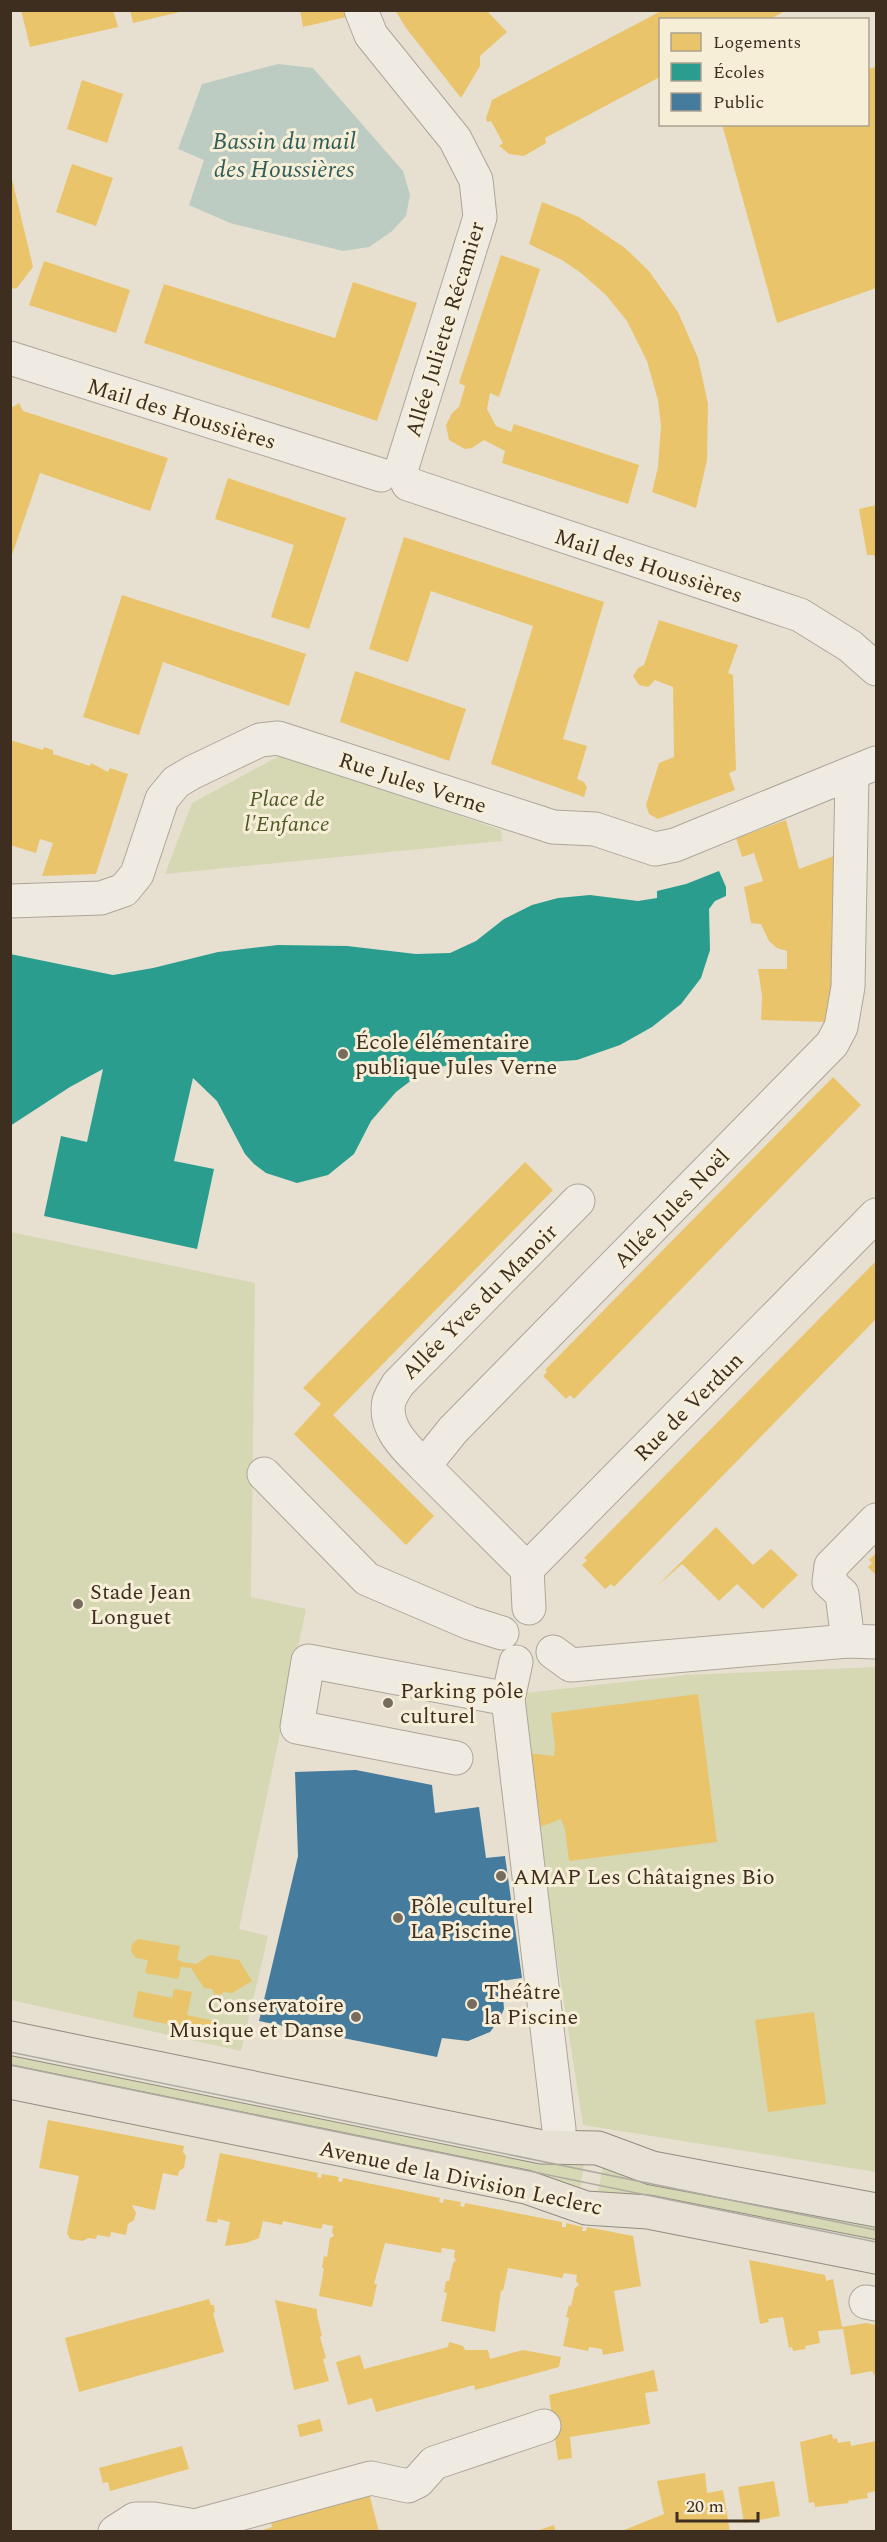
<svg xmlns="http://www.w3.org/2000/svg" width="887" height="2542" font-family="Spectral,serif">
	<rect width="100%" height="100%" fill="#e7e0d1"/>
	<!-- green -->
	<g fill="#d6d7b3">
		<polygon points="283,754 501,830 502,841 165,874 192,803"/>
		<polygon points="11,1232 255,1283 251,1597 306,1609 239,1929 268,1936 241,2051 11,2000"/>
		<polygon points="876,1667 876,2172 583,2125 516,1694 687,1675"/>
		<polygon points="10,2046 585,2157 579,2197 11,2074"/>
		<polygon points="604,2162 876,2222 876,2249 596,2201"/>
	</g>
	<!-- water -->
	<polygon fill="#bcccc2" points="278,64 313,68 403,171 410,195 406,216 391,232 369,247 343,251 230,223 189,205 204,160 178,149 202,84"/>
	<!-- homes -->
	<g fill="#e9c46a">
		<polygon points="21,10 113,10 118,27 30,47"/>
		<polygon points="130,10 184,10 184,11 133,23"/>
		<polygon points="300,10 344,10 346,17 303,27"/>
		<polygon points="395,10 486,10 507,32 480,56 480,66 461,98 406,28"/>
		<polygon points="663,10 786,10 769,20 660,20 660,77 545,138 546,143 524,156 509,154 502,148 499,146 503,143 491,121 487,122 486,118 492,100"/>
		<polygon points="876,67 876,288 777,323 722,124 868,124 868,69"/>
		<polygon points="82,80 123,94 107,143 67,129"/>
		<polygon points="72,164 113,178 96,226 56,212"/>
		<polygon points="11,175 33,267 17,288 10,289"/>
		<polygon points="542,202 579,217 625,248 649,271 678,312 698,358 708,404 707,460 696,508 652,492 658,467 661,426 658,400 647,361 627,321 606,295 581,273 562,260 529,244"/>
		<polygon points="501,255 540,269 499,397 490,393 487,409 496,426 511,432 514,424 639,465 628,504 502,463 505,451 484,440 472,448 465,449 449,440 446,425 452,413 459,407 465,386 459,383"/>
		<polygon points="44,261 130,290 116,333 29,305"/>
		<polygon points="353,282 417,303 377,421 144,343 164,284 335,338"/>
		<polygon points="19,403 23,411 168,458 150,511 40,473 10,561 10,406 13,407"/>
		<polygon points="228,478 346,518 309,629 271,617 294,545 215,519"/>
		<polygon points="876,505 876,561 874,555 867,555 859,509"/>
		<polygon points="404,537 604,602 563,739 587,746 577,779 584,782 587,787 584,797 491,764 533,626 431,591 408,662 369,649"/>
		<polygon points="122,595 306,654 289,706 163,662 139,735 83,717"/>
		<polygon points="659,620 738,645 728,673 733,675 736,770 729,773 735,790 658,819 649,814 646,805 659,763 674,757 673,687 655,680 648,687 639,685 633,676 638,668 644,665"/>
		<polygon points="355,671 466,709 449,761 340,722"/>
		<polygon points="10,740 43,750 44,747 53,750 53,754 90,766 91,763 108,772 110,768 128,774 96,874 42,876 53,843 40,839 36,853 10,845"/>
		<polygon points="786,820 799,869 842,853 839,950 826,1022 761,1020 762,996 758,969 787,969 787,951 777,948 769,941 761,924 751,923 744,887 763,881 754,853 742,857 736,838"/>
		<polygon points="833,1077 861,1105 574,1399 570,1395 566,1399 543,1376 547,1372 545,1370"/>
		<polygon points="525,1162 553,1190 333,1415 434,1516 406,1545 294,1434 321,1404 303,1388"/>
		<polygon points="876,1261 876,1319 614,1587 611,1584 605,1589 582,1565 587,1560 584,1558"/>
		<polygon points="716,1527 753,1565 771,1549 798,1575 763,1609 737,1584 719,1601 682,1564 656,1587"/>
		<polygon points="876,1553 876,1575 868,1567 872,1563 869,1560"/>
		<polygon points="698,1694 717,1842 569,1861 565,1829 561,1819 537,1828 527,1753 554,1756 555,1745 551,1713"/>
		<polygon points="138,1939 180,1946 177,1959 182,1962 196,1964 210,1955 239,1960 252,1981 232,1993 224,1992 220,1995 214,1994 212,1989 204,1988 191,1968 181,1967 178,1979 145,1973 148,1960 136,1958 131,1951 132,1944"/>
		<polygon points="174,1989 192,1992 187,2015 214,2021 211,2033 133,2017 138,1991 172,1998"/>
		<polygon points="814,2012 826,2104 768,2112 755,2020"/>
		<polygon points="48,2120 184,2146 183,2152 186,2156 184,2168 179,2171 178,2176 163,2173 155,2210 132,2205 136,2213 134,2220 128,2224 126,2235 111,2232 110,2237 97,2235 96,2239 88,2238 83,2241 70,2239 67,2233 79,2176 39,2168"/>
		<polygon points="220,2153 318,2173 317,2177 321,2178 322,2174 339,2177 338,2181 342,2182 343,2178 440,2198 439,2202 443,2203 444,2199 461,2202 460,2206 464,2207 465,2203 562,2222 562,2227 566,2227 566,2223 583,2227 582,2231 586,2231 587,2227 633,2236 641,2286 614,2291 624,2351 603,2355 602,2349 589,2347 588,2351 563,2346 569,2318 566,2317 569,2305 571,2306 575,2288 579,2285 576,2281 577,2275 564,2273 562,2278 508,2268 503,2291 501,2290 495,2332 441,2321 447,2293 444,2292 446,2281 449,2281 453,2263 456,2260 454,2257 455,2250 442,2248 441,2253 385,2243 374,2284 377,2284 372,2307 319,2296 324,2268 322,2268 324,2256 327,2257 330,2238 334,2236 332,2232 333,2226 323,2224 321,2229 283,2221 282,2225 263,2221 259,2238 246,2243 225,2246 230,2222 218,2219 217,2223 206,2221"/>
		<polygon points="749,2260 825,2275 826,2281 833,2279 842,2327 866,2323 876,2325 876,2374 874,2375 872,2371 851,2375 843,2329 818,2331 820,2343 805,2346 806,2349 793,2351 792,2347 789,2348 783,2317 768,2319 769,2322 760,2324"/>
		<polygon points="209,2299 211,2305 214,2305 215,2312 213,2313 224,2352 79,2392 65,2338"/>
		<polygon points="275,2300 317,2309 317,2315 322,2336 320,2337 326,2358 323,2359 329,2381 294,2390"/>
		<polygon points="449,2342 463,2346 465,2350 488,2350 490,2359 523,2350 561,2357 559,2367 475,2390 474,2385 376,2412 372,2398 348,2405 336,2362 360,2355 364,2369 448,2347"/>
		<polygon points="654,2370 658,2391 645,2393 650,2424 570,2437 572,2458 558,2460 549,2395"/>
		<polygon points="320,2419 323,2431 300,2437 297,2425"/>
		<polygon points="832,2434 833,2439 837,2438 838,2443 850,2441 851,2446 876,2441 876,2491 867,2493 868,2498 848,2501 849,2503 815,2507 814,2502 809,2503 800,2442"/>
		<polygon points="182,2446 189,2469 110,2491 108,2482 103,2483 99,2468"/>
		<polygon points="705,2473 707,2493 723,2490 730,2532 619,2532 664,2514 657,2481"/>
		<polygon points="774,2481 780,2516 744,2523 738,2487"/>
		<polygon points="368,2489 379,2532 257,2532 272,2527 270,2515"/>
		<polygon points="554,2525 556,2532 536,2532 536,2531"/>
	</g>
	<!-- schools -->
	<polygon fill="#2a9d8f" points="719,871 726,887 726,896 715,901 709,909 710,950 701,978 681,1004 652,1027 620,1045 577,1060 534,1063 491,1060 460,1062 429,1070 417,1076 396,1092 371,1121 354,1154 328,1175 297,1183 266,1173 254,1164 245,1154 217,1101 193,1078 174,1161 214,1169 197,1249 44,1216 61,1136 87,1142 103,1069 70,1087 10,1126 10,954 113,975 153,968 218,952 278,945 347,946 416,954 450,953 476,941 504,919 532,905 558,898 590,895 638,901 657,898 657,891 686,884"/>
	<!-- public -->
	<polygon fill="#457b9d" points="356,1770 432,1785 435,1813 479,1807 486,1858 505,1856 522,1978 502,1981 504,2009 499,2020 490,2032 468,2041 442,2038 437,2057 259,2021 298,1856 295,1772"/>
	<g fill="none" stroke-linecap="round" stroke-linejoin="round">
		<!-- minor casing -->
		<g stroke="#ada599" stroke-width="35">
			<g id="minor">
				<polyline points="361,10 371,35 455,139 476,180 480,217 402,467"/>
				<polyline points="10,358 381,475"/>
				<polyline points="408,484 800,615 850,646 876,669"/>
				<polyline points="10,901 101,898 124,890 137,874 162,799 176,782 193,772 260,740 278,738 553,827 595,829 655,849 675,845 876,763"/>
				<path d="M424 1466C407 1449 383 1428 389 1401 391 1395 395 1389 398 1384L578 1201"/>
				<polyline points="264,1474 367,1579 470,1623 502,1633"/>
				<polyline points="527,1569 424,1466 453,1430 832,1044 841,1027 848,987 852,774"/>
				<polyline points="529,1608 527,1569 876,1215"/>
				<polyline points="848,1641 842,1594 829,1582 831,1566 876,1520"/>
				<polyline points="553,1652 571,1665 848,1641 876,1642"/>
				<polyline points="516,1662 508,1699 559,2129 557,2147"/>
				<polyline points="456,1758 297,1727 308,1661 508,1699"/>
				<polyline points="866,2302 876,2304"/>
				<polyline points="115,2532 135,2519 154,2519 195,2526 371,2478 408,2486 418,2481 434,2463 544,2426"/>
			</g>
		</g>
		<!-- major casing -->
		<g stroke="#928b80" stroke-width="35">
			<g id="major">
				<polyline points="10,2038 542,2147 598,2148 652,2168 876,2210"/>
				<polyline points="10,2082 526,2187 586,2208 648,2212 876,2257"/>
			</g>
		</g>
		<!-- minor -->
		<use href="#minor" stroke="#efebe3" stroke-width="33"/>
		<!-- major -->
		<use href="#major" stroke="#e6e1d4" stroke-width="33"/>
		<!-- tram -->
		<g stroke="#afaaa2" stroke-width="1.5">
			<polyline points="10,2052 876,2230"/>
			<polyline points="10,2065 876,2242"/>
		</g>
	</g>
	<!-- markers -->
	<g fill="#786c5e" stroke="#f7eed8" stroke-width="2">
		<circle cx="343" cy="1054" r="6"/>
		<circle cx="78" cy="1604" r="6"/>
		<circle cx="388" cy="1703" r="6"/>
		<circle cx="501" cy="1876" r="6"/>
		<circle cx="398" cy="1918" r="6"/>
		<circle cx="472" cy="2004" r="6"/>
		<circle cx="356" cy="2017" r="6"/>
	</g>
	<g text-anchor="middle" stroke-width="6" stroke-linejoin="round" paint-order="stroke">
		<!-- street labels -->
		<g font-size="22" fill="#3d2e20" stroke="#f7eed8">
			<text transform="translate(444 329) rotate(-73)" y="8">Allée Juliette Récamier</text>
			<text transform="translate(182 413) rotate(17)" y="8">Mail des Houssières</text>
			<text transform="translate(649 565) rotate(18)" y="8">Mail des Houssières</text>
			<text transform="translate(413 782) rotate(18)" y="8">Rue Jules Verne</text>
			<text transform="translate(671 1208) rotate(-46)" y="8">Allée Jules Noël</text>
			<text transform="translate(479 1301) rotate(-45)" y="8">Allée Yves du Manoir</text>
			<text transform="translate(688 1406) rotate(-45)" y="8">Rue de Verdun</text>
			<text transform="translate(461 2177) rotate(12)" y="8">Avenue de la Division Leclerc</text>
		</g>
		<!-- park labels -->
		<g font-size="22" font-style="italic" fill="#4d5a26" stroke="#f7eed8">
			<text x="287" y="806">Place de<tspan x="287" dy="25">l'Enfance</tspan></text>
		</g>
		<!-- poi labels -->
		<g font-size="22" fill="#3d2e20" stroke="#f7eed8" text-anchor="start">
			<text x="355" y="1049">École élémentaire<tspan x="355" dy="25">publique Jules Verne</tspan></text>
			<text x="90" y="1599">Stade Jean<tspan x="90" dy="25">Longuet</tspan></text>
			<text x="400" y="1698">Parking pôle<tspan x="400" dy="25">culturel</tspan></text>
			<text x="513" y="1884">AMAP Les Châtaignes Bio</text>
			<text x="410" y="1913">Pôle culturel<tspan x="410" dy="25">La Piscine</tspan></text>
			<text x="484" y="1999">Théâtre<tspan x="484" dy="25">la Piscine</tspan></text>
			<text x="344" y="2012" text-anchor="end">Conservatoire<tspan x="344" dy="25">Musique et Danse</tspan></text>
		</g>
		<!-- water labels -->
		<g font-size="24" font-style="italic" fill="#2f5d5a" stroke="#f7eed8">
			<text x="284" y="149">Bassin du mail<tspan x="284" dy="28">des Houssières</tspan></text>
		</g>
	</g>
	<!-- border -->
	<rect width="887" height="2542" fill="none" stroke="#3d2e20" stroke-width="24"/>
	<!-- legend -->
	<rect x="659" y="18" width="210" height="108" fill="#f7eed8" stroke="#ada18e" stroke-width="1.5"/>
	<rect x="671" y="33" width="30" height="18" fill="#e9c46a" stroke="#ada18e" stroke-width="1.5"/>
	<text x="713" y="48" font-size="18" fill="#3d2e20">Logements</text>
	<rect x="671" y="63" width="30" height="18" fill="#2a9d8f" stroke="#ada18e" stroke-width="1.5"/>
	<text x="713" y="78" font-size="18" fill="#3d2e20">Écoles</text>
	<rect x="671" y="93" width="30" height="18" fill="#457b9d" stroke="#ada18e" stroke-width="1.5"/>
	<text x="713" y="108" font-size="18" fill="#3d2e20">Public</text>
	<!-- scale -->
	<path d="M677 2512v9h81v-9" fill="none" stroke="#3d2e20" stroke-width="3"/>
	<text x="686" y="2512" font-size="18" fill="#3d2e20" stroke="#f7eed8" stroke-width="4.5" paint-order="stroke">20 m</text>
</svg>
